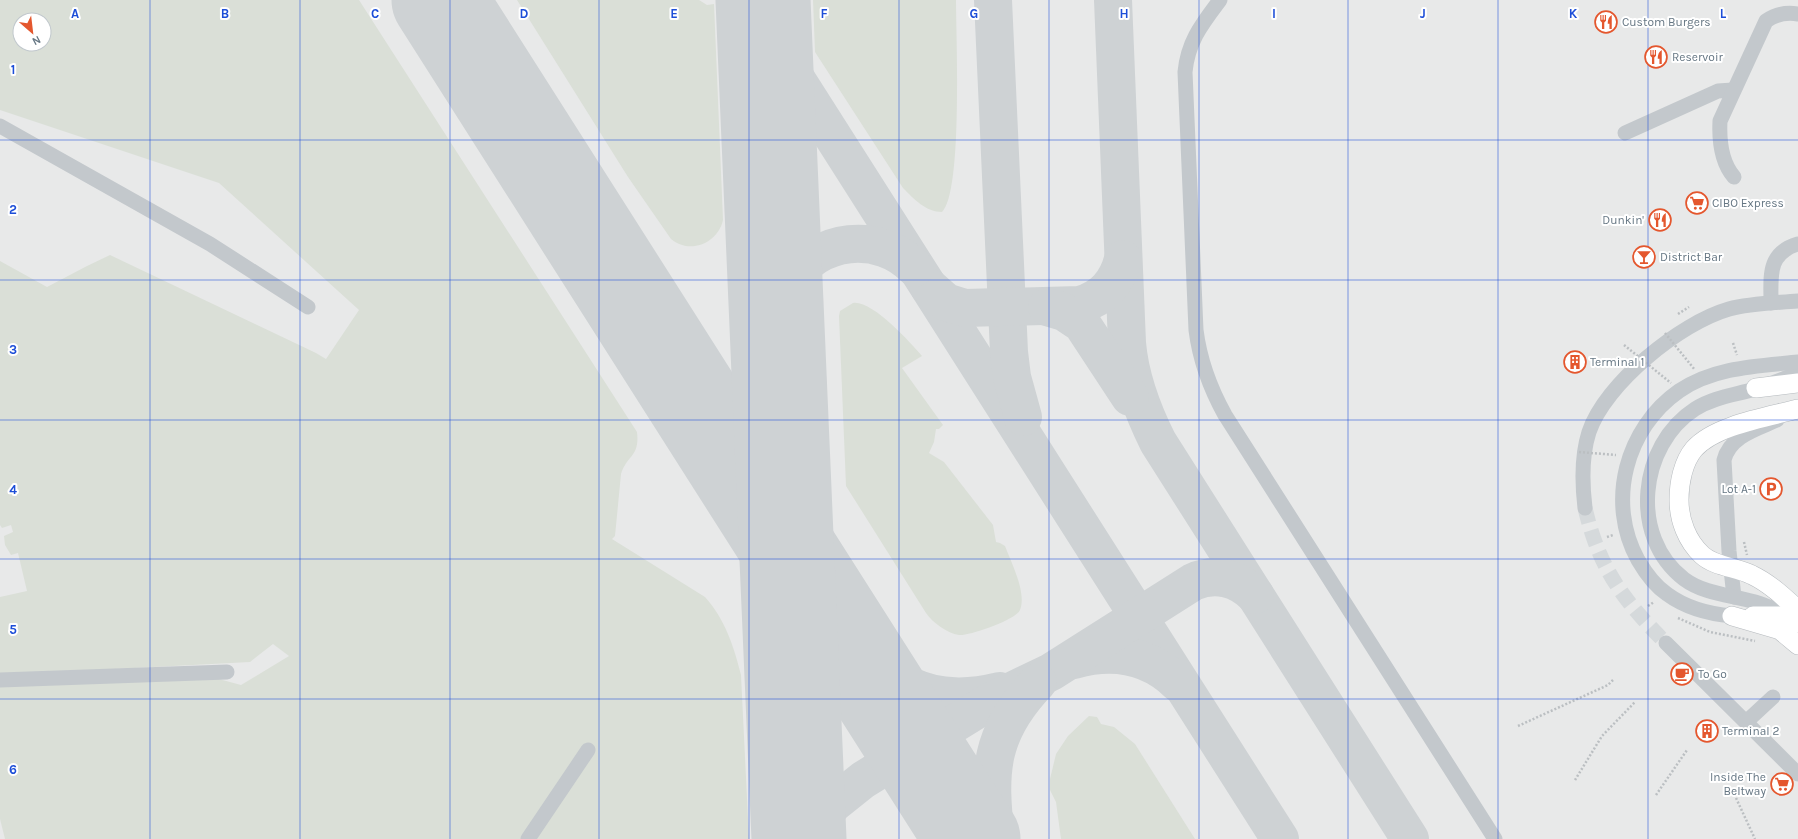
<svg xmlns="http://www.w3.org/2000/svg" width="1798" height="839" font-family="Karla,sans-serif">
	<rect width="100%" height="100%" fill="#fafaf8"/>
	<!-- built -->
	<path fill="#e8e9e9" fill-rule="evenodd" d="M0 0H1798V839H0ZM20 20H44V44H20Z"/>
	<!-- green -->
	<g fill="#dadfd7" fill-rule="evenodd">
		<path d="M0 0H359L637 432C640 457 627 455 621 474L615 536 612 539 705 597C725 619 734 647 741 675L749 839H5L0 819V683L204 675 241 685 289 656 273 644 250 662 0 675V597L27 591 18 553 11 555 5 545 4 536 13 532 11 525 2 528 0 525V261L47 287 87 266 110 255 316 353 326 359 359 310 219 183 0 110ZM20 20H44V44H20Z"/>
		<path d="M517 0H699L707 5 714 4 723 220C718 243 690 255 671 239L628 177Z"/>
		<path d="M813 0H956C956 36 963 192 942 212 926 212 914 199 903 188L815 52Z"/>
		<path d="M853 303C872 300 910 342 922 356L902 368 943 425 939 429H936L934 442 929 453 944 462 993 525 996 542 1000 543 1005 546C1011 562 1027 593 1020 610 1016 620 969 636 959 635 947 633 933 623 926 613L846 486 839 316 840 311Z"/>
		<polygon points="1089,716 1097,717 1101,724 1114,727 1135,744 1195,839 1061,839 1056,802 1050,790 1050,779 1056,754 1068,736"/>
	</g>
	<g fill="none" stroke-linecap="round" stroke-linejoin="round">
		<!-- taxiway -->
		<g stroke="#ced2d4" stroke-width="38">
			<polyline points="746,0 1280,839"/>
			<polyline points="993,0 1009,352 1012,377 1023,417"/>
			<path d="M1113 0 1127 343C1130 378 1142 410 1158 442L1410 839"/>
			<path d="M929 287 946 302 965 308 1080 305C1103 298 1117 283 1123 259"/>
			<polyline points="1047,307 1064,312 1082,324 1130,397"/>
			<path d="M777 332C780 315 782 297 791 282 816 237 880 231 915 268"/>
			<path d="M826 608C877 669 914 712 1000 691"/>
			<path d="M1074 660C1113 649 1149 655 1178 683"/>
			<path d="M804 839 816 823 833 804 863 780 991 701 1051 672 1193 582C1215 572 1238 578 1255 595"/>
			<path d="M996 839C988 772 989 733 1038 682"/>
		</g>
		<!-- runway -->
		<g stroke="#ced2d4" stroke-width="95">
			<polyline points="439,0 973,839"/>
			<polyline points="763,0 799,839"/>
		</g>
		<!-- minor-tunnel -->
		<path stroke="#d5d9db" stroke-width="15" stroke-dasharray="15 8" stroke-linecap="butt" d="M1585 508C1599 568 1623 600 1666 643"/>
		<!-- major casing -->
		<g stroke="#b5babe" stroke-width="20">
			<g id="major">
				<polyline points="1756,388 1798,383"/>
				<path d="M1798 409C1768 417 1715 425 1694 449 1683 462 1679 483 1679 500 1679 520 1687 541 1702 555 1715 567 1737 567 1752 575 1769 583 1784 597 1798 610"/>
				<polyline points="1732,616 1780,630 1798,645"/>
				<polyline points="1753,616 1787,616 1798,623"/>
			</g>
		</g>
		<!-- path -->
		<g stroke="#bbbfc2" stroke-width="2.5" stroke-dasharray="2 2" stroke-linecap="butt">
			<polyline points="1678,314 1689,307"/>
			<polyline points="1733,343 1737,355"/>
			<polyline points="1607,537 1613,535"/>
			<polyline points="1744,542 1747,555"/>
			<polyline points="1648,606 1654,602"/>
			<polyline points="1678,618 1710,632 1755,641"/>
			<polyline points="1518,726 1608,685 1613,680"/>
			<polyline points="1575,780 1602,736 1635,702"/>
			<polyline points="1656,795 1687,750"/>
			<polyline points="1736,798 1755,839"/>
		</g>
		<!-- minor -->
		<g stroke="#c3c8cc" stroke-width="15">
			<path d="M1220 0C1202 24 1188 41 1185 72L1196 330C1200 362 1210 388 1225 415L1495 839"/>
			<polyline points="0,126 210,244 308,307"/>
			<polyline points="1625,133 1718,91 1733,90"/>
			<path d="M1734 177C1721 162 1719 141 1720 121L1766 21C1776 14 1786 12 1798 14"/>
			<path d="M1771 303C1771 277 1767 253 1798 244"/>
			<path d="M1585 508C1582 483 1581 457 1589 432 1605 384 1680 323 1729 309 1751 303 1775 303 1798 301"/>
			<path d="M1734 597 1729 551 1724 460C1730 436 1757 429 1777 420"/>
			<path d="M1786 615C1776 610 1766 605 1755 602 1731 595 1704 594 1684 579 1629 537 1639 445 1695 409 1714 397 1735 395 1755 389 1770 384 1784 379 1798 373"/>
			<path d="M1732 616C1709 614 1686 608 1667 594 1655 586 1645 572 1638 560 1606 502 1626 428 1679 391 1714 367 1758 366 1798 362"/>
			<polyline points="1666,643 1798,774"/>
			<polyline points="0,680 227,672"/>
			<polyline points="1746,722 1773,697"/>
			<polyline points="528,839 588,750"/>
		</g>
		<!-- major -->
		<use href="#major" stroke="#fff" stroke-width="19"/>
		<!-- path-bridge -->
		<g stroke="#bbbfc2" stroke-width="2.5" stroke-dasharray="2 2" stroke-linecap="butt">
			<polyline points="1665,333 1695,370"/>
			<polyline points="1624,345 1671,383"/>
			<polyline points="1579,452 1616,455"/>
		</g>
	</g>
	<!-- grid -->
	<path fill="none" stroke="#1d4ed8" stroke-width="1" stroke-opacity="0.55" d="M150 0V839M300 0V839M450 0V839M599 0V839M749 0V839M899 0V839M1049 0V839M1199 0V839M1348 0V839M1498 0V839M1648 0V839M0 140H1798M0 280H1798M0 420H1798M0 559H1798M0 699H1798"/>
	<!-- icons -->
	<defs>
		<g id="restaurant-ring" transform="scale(1.15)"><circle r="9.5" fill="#fff" stroke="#e4572e" stroke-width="1.5"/><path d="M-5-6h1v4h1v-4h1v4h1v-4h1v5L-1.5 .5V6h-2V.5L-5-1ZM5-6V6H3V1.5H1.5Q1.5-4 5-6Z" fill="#e4572e"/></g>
		<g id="supermarket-ring" transform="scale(1.15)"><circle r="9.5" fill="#fff" stroke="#e4572e" stroke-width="1.5"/><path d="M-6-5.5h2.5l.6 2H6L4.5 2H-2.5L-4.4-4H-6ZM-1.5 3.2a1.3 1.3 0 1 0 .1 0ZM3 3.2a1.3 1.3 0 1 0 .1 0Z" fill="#e4572e"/></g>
		<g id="bar-ring" transform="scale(1.15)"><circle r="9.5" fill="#fff" stroke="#e4572e" stroke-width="1.5"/><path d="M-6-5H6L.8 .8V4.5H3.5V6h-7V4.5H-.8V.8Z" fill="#e4572e"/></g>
		<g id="building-ring" transform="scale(1.15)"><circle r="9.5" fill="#fff" stroke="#e4572e" stroke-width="1.5"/><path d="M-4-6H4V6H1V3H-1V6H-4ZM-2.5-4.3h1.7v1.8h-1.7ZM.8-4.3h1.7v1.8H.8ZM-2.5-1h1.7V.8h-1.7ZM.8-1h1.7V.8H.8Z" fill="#e4572e"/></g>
		<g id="parking-ring" transform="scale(1.15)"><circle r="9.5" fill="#fff" stroke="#e4572e" stroke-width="1.5"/><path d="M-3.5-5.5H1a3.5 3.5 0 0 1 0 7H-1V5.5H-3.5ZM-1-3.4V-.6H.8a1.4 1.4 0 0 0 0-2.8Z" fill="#e4572e"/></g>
		<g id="cafe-ring" transform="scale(1.15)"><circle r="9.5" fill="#fff" stroke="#e4572e" stroke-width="1.5"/><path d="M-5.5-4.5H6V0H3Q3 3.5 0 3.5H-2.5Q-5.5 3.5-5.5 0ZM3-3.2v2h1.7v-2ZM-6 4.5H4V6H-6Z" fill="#e4572e"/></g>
	</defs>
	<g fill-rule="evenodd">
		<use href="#restaurant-ring" x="1606" y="22"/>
		<use href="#restaurant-ring" x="1656" y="57"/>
		<use href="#supermarket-ring" x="1697" y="203"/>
		<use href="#restaurant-ring" x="1660" y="220"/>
		<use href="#bar-ring" x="1644" y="257"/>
		<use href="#building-ring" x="1575" y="362"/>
		<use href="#parking-ring" x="1771" y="489"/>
		<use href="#cafe-ring" x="1682" y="674"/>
		<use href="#building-ring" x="1707" y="731"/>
		<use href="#supermarket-ring" x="1782" y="784"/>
	</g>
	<g text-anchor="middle" stroke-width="4" stroke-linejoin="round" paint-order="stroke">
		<!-- poi labels -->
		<g font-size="12" fill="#657683" stroke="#fff" text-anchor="start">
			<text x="1622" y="26">Custom Burgers</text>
			<text x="1672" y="61">Reservoir</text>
			<text x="1712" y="207">CIBO Express</text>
			<text x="1644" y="224" text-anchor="end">Dunkin'</text>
			<text x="1660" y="261">District Bar</text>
			<text x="1590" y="366">Terminal 1</text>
			<text x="1756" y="493" text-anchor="end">Lot A-1</text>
			<text x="1698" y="678">To Go</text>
			<text x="1722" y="735">Terminal 2</text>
			<text x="1766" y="781" text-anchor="end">Inside The<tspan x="1766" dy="14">Beltway</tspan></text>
		</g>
	</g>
	<g font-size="13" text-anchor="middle" font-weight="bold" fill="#1d4ed8" stroke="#fff" stroke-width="4" stroke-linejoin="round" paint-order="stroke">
		<text x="75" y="18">A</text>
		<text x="225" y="18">B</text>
		<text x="375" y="18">C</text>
		<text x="524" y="18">D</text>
		<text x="674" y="18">E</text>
		<text x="824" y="18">F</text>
		<text x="974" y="18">G</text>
		<text x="1124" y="18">H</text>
		<text x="1274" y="18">I</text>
		<text x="1423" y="18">J</text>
		<text x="1573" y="18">K</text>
		<text x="1723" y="18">L</text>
		<text x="13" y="74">1</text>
		<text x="13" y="214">2</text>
		<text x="13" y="354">3</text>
		<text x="13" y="494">4</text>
		<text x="13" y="634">5</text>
		<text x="13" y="774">6</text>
	</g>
	<!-- north arrow -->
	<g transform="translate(32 32) rotate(152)"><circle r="19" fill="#ffffff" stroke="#c1c8cd"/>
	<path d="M0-3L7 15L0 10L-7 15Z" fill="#e4572e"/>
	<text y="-6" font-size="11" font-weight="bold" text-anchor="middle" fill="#657683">N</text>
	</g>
</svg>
